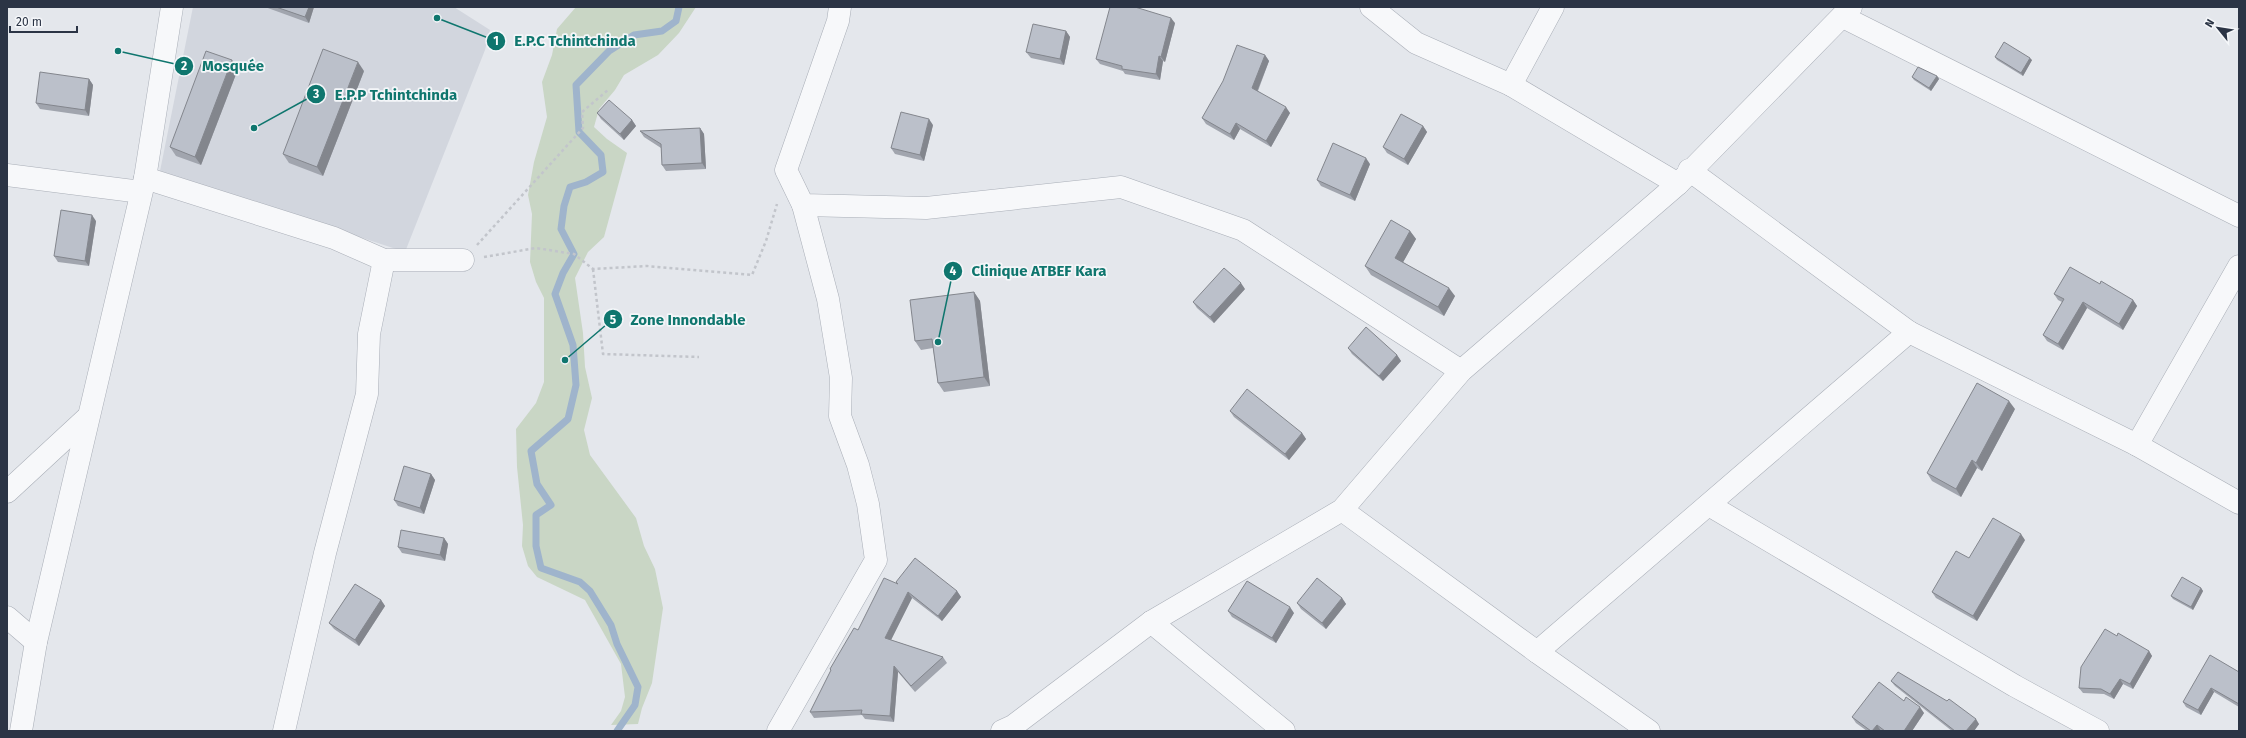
<svg xmlns="http://www.w3.org/2000/svg" width="2246" height="738" font-family="'Fira Sans',sans-serif">
	<rect width="100%" height="100%" fill="#e4e7ec"/>
	<!-- built -->
	<polygon fill="#d2d6de" points="193,7 454,7 490,30 485,50 405,252 160,171"/>
	<!-- green -->
	<polygon fill="#c9d6c5" points="576,7 696,7 679,33 658,55 624,75 615,90 599,109 594,127 607,139 627,153 604,237 588,252 575,278 583,333 585,367 592,398 584,430 590,455 636,518 644,546 655,569 663,608 652,683 642,708 638,724 611,725 621,711 625,697 621,664 585,600 537,577 528,566 522,546 523,525 517,467 516,429 536,403 544,382 544,298 536,282 530,262 532,214 528,195 534,162 547,117 542,82 552,55 557,29"/>
	<g fill="none" stroke-linecap="round" stroke-linejoin="round">
		<!-- stream -->
		<polyline stroke="#9fb4cc" stroke-width="7" points="617,731 635,705 638,687 617,644 611,625 590,591 580,582 541,568 536,546 536,515 551,505 537,484 531,451 568,419 576,385 573,345 555,294 563,273 574,254 561,229 564,206 570,187 586,182 603,172 601,155 579,132 576,85 609,51 634,35 662,31 676,21 679,7"/>
		<!-- minor casing -->
		<g stroke="#a9aeb7" stroke-width="23">
			<g id="minor">
				<polyline points="840,7 838,21 786,170 803,205 926,208 1121,187 1243,230 1461,371"/>
				<polyline points="1371,7 1416,43 1511,85 1678,184"/>
				<polyline points="1843,17 2239,216"/>
				<polyline points="1511,85 1553,7"/>
				<polyline points="1689,170 1909,332 2137,445 2239,503"/>
				<polyline points="7,175 141,192"/>
				<polyline points="145,178 334,238 384,260 463,260"/>
				<polyline points="2137,445 2239,266"/>
				<polyline points="7,492 88,417"/>
				<polyline points="1709,505 2015,686 2098,731"/>
				<polyline points="1342,510 1537,652 1909,332"/>
				<polyline points="7,617 36,642"/>
				<polyline points="1151,622 1284,731"/>
				<polyline points="1537,652 1649,731"/>
				<polyline points="21,731 36,642 145,178 172,7"/>
				<polyline points="284,731 325,553 367,394 369,334 384,260"/>
				<polyline points="778,731 876,560 868,504 858,465 840,416 841,378 828,299 803,205"/>
				<polyline points="1002,731 1013,726 1151,622 1342,510 1461,371 1678,184 1851,7"/>
			</g>
		</g>
		<!-- path -->
		<g stroke="#c2c5cb" stroke-width="2.5" stroke-dasharray="3 3" stroke-linecap="butt">
			<polyline points="477,245 583,128 582,112 608,90"/>
			<polyline points="484,257 536,248 574,254 593,269 647,266 752,275 766,241 777,204"/>
			<polyline points="593,269 603,354 699,357"/>
		</g>
		<!-- minor -->
		<use href="#minor" stroke="#f7f8fa" stroke-width="22"/>
	</g>
	<!-- wall -->
	<g fill="#a1a5ae">
		<polygon points="265,7 314,7 309,23"/>
		<polygon points="1175,23 1165,62 1163,61 1160,80 1125,74 1123,71 1100,64 1096,59"/>
		<polygon points="1066,31 1070,37 1064,65 1031,58 1026,52"/>
		<polygon points="1265,55 1269,61 1258,91 1290,113 1271,147 1240,129 1234,140 1206,124 1202,118"/>
		<polygon points="1995,57 2032,60 2023,76 1997,60"/>
		<polygon points="238,69 201,165 176,156 170,147"/>
		<polygon points="364,71 323,176 289,163 283,154"/>
		<polygon points="1937,76 1939,79 1931,91 1914,80 1912,77"/>
		<polygon points="89,79 93,85 89,116 40,109 36,103"/>
		<polygon points="597,113 632,120 636,126 624,140 601,119"/>
		<polygon points="933,125 924,161 895,154 891,148"/>
		<polygon points="1423,126 1427,132 1408,165 1387,153 1383,147"/>
		<polygon points="700,128 704,134 706,169 666,171 662,165 661,148 644,137 640,131"/>
		<polygon points="1370,164 1355,201 1321,186 1317,180"/>
		<polygon points="96,221 89,266 58,262 54,256"/>
		<polygon points="1410,231 1416,239 1403,262 1455,296 1444,316 1371,275 1365,266"/>
		<polygon points="2100,284 2133,300 2137,306 2123,330 2087,308 2063,350 2047,341 2043,335 2062,302 2058,300 2054,294"/>
		<polygon points="1245,289 1214,323 1197,308 1193,302"/>
		<polygon points="974,292 980,301 990,386 944,392 938,383 933,348 921,350 915,341"/>
		<polygon points="1348,348 1397,355 1401,361 1383,381 1352,354"/>
		<polygon points="2015,409 1982,471 1977,468 1961,497 1932,481 1927,473"/>
		<polygon points="1230,411 1302,433 1306,439 1289,460 1234,417"/>
		<polygon points="431,474 435,480 424,514 398,506 394,500"/>
		<polygon points="444,538 448,544 445,561 402,553 398,547"/>
		<polygon points="2025,540 1977,621 1936,598 1932,592 1969,558"/>
		<polygon points="897,584 957,591 961,597 942,621 912,598 891,640 943,657 947,663 915,692 898,672 894,722 865,719 862,715 814,718 810,712 831,671 830,669 858,630"/>
		<polygon points="2201,588 2203,591 2193,610 2173,599 2171,596"/>
		<polygon points="1342,598 1346,604 1326,629 1301,609 1297,603"/>
		<polygon points="381,600 385,606 359,646 334,629 329,623"/>
		<polygon points="1228,611 1294,613 1276,643 1232,617"/>
		<polygon points="2117,636 2149,651 2152,656 2133,689 2123,684 2114,699 2104,694 2083,693 2079,688"/>
		<polygon points="2239,672 2239,707 2214,692 2201,715 2186,707 2183,702"/>
		<polygon points="1891,681 1979,724 1974,731 1952,731 1895,686"/>
		<polygon points="1904,701 1924,713 1912,731 1867,731 1856,723 1852,717"/>
	</g>
	<!-- shaded-wall -->
	<g fill="#83868d">
		<polygon points="309,7 314,7 309,23 305,17"/>
		<polygon points="1171,18 1175,23 1165,62 1161,57"/>
		<polygon points="1066,31 1070,37 1064,65 1060,59"/>
		<polygon points="1265,55 1269,61 1256,94 1252,88"/>
		<polygon points="1159,56 1163,61 1160,80 1156,74"/>
		<polygon points="2030,58 2032,60 2023,76 2021,73"/>
		<polygon points="232,60 238,69 201,165 195,157"/>
		<polygon points="358,62 364,71 323,176 317,167"/>
		<polygon points="1937,76 1939,79 1931,91 1929,88"/>
		<polygon points="89,79 93,85 89,116 85,110"/>
		<polygon points="1286,107 1290,113 1271,147 1266,141"/>
		<polygon points="929,119 933,125 924,161 920,155"/>
		<polygon points="632,120 636,126 624,140 620,134"/>
		<polygon points="1236,123 1240,129 1234,140 1230,134"/>
		<polygon points="1423,126 1427,132 1408,165 1404,159"/>
		<polygon points="700,128 704,134 706,169 702,163"/>
		<polygon points="1366,158 1370,164 1355,201 1350,195"/>
		<polygon points="92,215 96,221 89,266 85,261"/>
		<polygon points="1410,231 1416,239 1401,266 1395,258"/>
		<polygon points="1241,283 1245,289 1214,323 1210,317"/>
		<polygon points="1449,288 1455,296 1444,316 1438,307"/>
		<polygon points="974,292 980,301 990,386 984,377"/>
		<polygon points="2133,300 2137,306 2123,330 2119,324"/>
		<polygon points="2083,302 2087,308 2063,350 2058,344"/>
		<polygon points="1397,355 1401,361 1383,381 1379,376"/>
		<polygon points="2009,401 2015,409 1982,471 1976,463"/>
		<polygon points="1302,433 1306,439 1289,460 1285,454"/>
		<polygon points="1972,460 1977,468 1961,497 1956,489"/>
		<polygon points="431,474 435,480 424,514 420,508"/>
		<polygon points="2021,534 2025,540 1977,621 1973,616"/>
		<polygon points="444,538 448,544 445,561 440,555"/>
		<polygon points="2201,588 2203,591 2193,610 2191,607"/>
		<polygon points="957,591 961,597 942,621 938,616"/>
		<polygon points="908,592 912,598 889,644 885,638"/>
		<polygon points="1342,598 1346,604 1326,629 1322,623"/>
		<polygon points="381,600 385,606 359,646 355,640"/>
		<polygon points="1290,607 1294,613 1276,643 1272,638"/>
		<polygon points="2149,651 2152,656 2133,689 2130,684"/>
		<polygon points="894,666 898,672 894,722 890,716"/>
		<polygon points="2120,679 2123,684 2114,699 2110,694"/>
		<polygon points="2211,688 2214,692 2201,715 2198,710"/>
		<polygon points="1920,707 1924,713 1912,731 1904,731"/>
		<polygon points="1976,719 1979,724 1974,731 1966,731"/>
		<polygon points="1877,725 1881,731 1872,731"/>
	</g>
	<!-- building -->
	<g fill="#bbc0ca" stroke="#83868d">
		<polygon points="276,7 309,7 305,17"/>
		<polygon points="1110,7 1135,7 1171,18 1161,57 1159,56 1156,74 1122,69 1122,66 1096,59"/>
		<polygon points="1033,24 1066,31 1060,59 1026,52"/>
		<polygon points="2004,42 2030,58 2021,73 1995,57"/>
		<polygon points="1237,45 1265,55 1252,88 1286,107 1266,141 1236,123 1230,134 1202,118 1223,81"/>
		<polygon points="323,49 358,62 317,167 283,154"/>
		<polygon points="206,51 232,60 195,157 170,147"/>
		<polygon points="1918,67 1937,76 1929,88 1912,77"/>
		<polygon points="40,72 89,79 85,110 36,103"/>
		<polygon points="609,100 632,120 620,134 597,113"/>
		<polygon points="901,112 929,119 920,155 891,148"/>
		<polygon points="1401,114 1423,126 1404,159 1383,147"/>
		<polygon points="700,128 702,163 662,165 661,144 640,131"/>
		<polygon points="1333,143 1366,158 1350,195 1317,180"/>
		<polygon points="61,210 92,215 85,261 54,256"/>
		<polygon points="1391,220 1410,231 1395,258 1449,288 1438,307 1365,266"/>
		<polygon points="2070,267 2100,284 2101,281 2133,300 2119,324 2083,302 2058,344 2043,335 2064,299 2054,294"/>
		<polygon points="1224,268 1241,283 1210,317 1193,302"/>
		<polygon points="974,292 984,377 938,383 932,339 915,341 910,300"/>
		<polygon points="1366,327 1397,355 1379,376 1348,348"/>
		<polygon points="1977,383 2009,401 1976,463 1972,460 1956,489 1927,473"/>
		<polygon points="1247,389 1302,433 1285,454 1230,411"/>
		<polygon points="404,466 431,474 420,508 394,500"/>
		<polygon points="1993,518 2021,534 1973,616 1932,592 1956,551 1969,558"/>
		<polygon points="401,530 444,538 440,555 398,547"/>
		<polygon points="915,558 957,591 938,616 908,592 885,638 943,657 911,686 894,666 890,716 861,714 862,710 810,712 831,670 830,669 854,628 858,630 884,578 898,584 896,582"/>
		<polygon points="2182,577 2201,588 2191,607 2171,596"/>
		<polygon points="1317,578 1342,598 1322,623 1297,603"/>
		<polygon points="1247,581 1290,607 1272,638 1228,611"/>
		<polygon points="355,584 381,600 355,640 329,623"/>
		<polygon points="2105,629 2117,636 2118,633 2149,651 2130,684 2120,679 2110,694 2101,689 2079,688 2081,667"/>
		<polygon points="2210,655 2239,672 2239,704 2211,688 2198,710 2183,702"/>
		<polygon points="1898,672 1947,701 1949,699 1976,719 1966,731 1955,731 1891,681"/>
		<polygon points="1879,682 1904,701 1906,697 1920,707 1904,731 1885,731 1877,725 1872,731 1871,731 1852,717"/>
	</g>
	<!-- callouts -->
	<path fill="none" stroke="#0f766e" stroke-width="1.5" d="M437 18L496 41M118 51L184 66M254 128L316 94M938 342L953 271M565 360L613 319"/>
	<g fill="#0f766e" stroke="#f4f6f9" stroke-width="1.5">
		<circle cx="437" cy="18" r="4"/>
		<circle cx="118" cy="51" r="4"/>
		<circle cx="254" cy="128" r="4"/>
		<circle cx="938" cy="342" r="4"/>
		<circle cx="565" cy="360" r="4"/>
		<circle cx="496" cy="41" r="10"/>
		<circle cx="184" cy="66" r="10"/>
		<circle cx="316" cy="94" r="10"/>
		<circle cx="953" cy="271" r="10"/>
		<circle cx="613" cy="319" r="10"/>
	</g>
	<g font-size="12" text-anchor="middle" font-weight="bold" fill="#fff">
		<text x="496" y="45">1</text>
		<text x="184" y="70">2</text>
		<text x="316" y="98">3</text>
		<text x="953" y="275">4</text>
		<text x="613" y="324">5</text>
	</g>
	<g font-size="15" text-anchor="middle" font-weight="bold" fill="#0f766e" stroke="#f4f6f9" stroke-width="3.5" stroke-linejoin="round" paint-order="stroke">
		<text x="575" y="46">E.P.C Tchintchinda</text>
		<text x="233" y="71">Mosquée</text>
		<text x="396" y="100">E.P.P Tchintchinda</text>
		<text x="1039" y="276">Clinique ATBEF Kara</text>
		<text x="688" y="325">Zone Innondable</text>
	</g>
	<!-- border -->
	<rect width="2246" height="738" fill="none" stroke="#2b3445" stroke-width="16"/>
	<!-- north arrow -->
	<g transform="translate(2218 28) rotate(300)" stroke="#f4f6f9" stroke-width="3" paint-order="stroke">
	<path d="M0-3L7 15L0 10L-7 15Z" fill="#2b3445"/>
	<text y="-6" font-size="11" font-weight="bold" text-anchor="middle" fill="#2b3445">N</text>
	</g>
	<!-- scale -->
	<path d="M10 26v6h67v-6" fill="none" stroke="#2b3445" stroke-width="2"/>
	<text x="16" y="26" font-size="12" fill="#2b3445" stroke="#f4f6f9" stroke-width="3" paint-order="stroke">20 m</text>
</svg>
